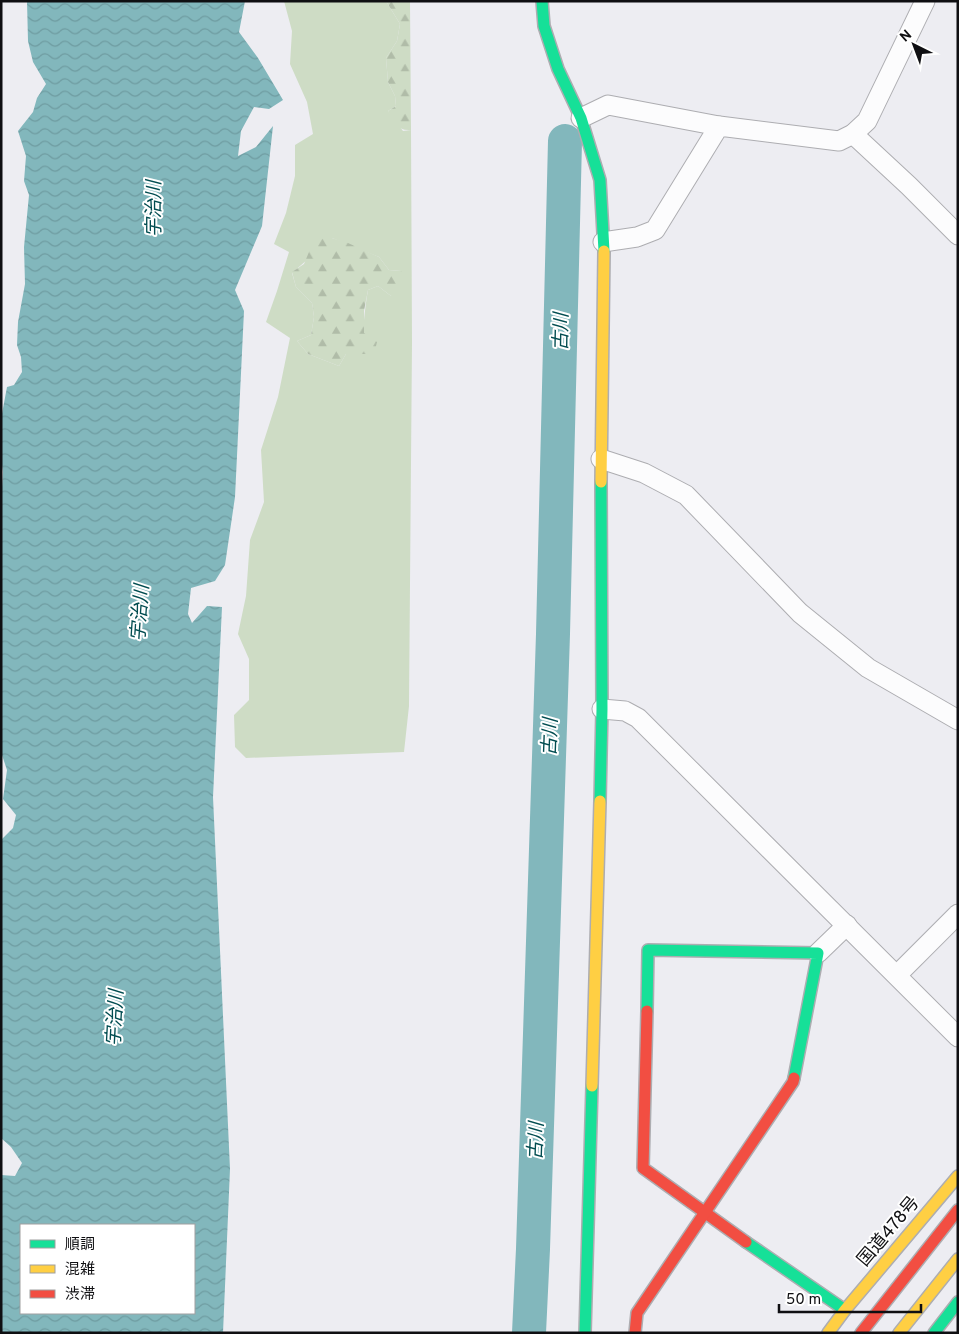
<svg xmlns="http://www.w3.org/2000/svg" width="959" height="1334" font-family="Overpass,'Noto Sans JP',sans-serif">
	<defs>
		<pattern id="forest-firs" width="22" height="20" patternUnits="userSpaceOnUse" patternTransform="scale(1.25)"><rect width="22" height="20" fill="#cedcc5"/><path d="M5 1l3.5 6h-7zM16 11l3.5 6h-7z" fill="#b0bca8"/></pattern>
		<pattern id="water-waves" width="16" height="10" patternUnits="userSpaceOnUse" patternTransform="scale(1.25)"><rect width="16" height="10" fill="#82b7bc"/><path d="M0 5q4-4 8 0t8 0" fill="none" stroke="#6f9ca1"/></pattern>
	</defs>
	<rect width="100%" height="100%" fill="#ededf2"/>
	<!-- grass -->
	<path fill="#cedcc5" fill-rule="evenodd" d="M284 1H386L400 24 397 41 386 58 388 82 395 96 396 106 388 111 403 131 411 130 412 342 409 706 404 752 246 758 235 747 234 715 249 700V659L238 634 246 596 250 540 264 502 261 450 278 397 290 338 266 322 277 291 289 252 274 244 286 213 295 176V145L313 134 307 102 290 64 292 31ZM332 238 379 257 389 270 401 271 391 296 378 286 368 290C364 311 364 332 359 353L346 354 339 366 308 354 297 341 311 335 314 317 312 303 296 287 292 273Z"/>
	<!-- forest -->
	<g fill="url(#forest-firs)">
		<path d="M386 1H410L411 130C397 131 393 122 388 111L396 106 395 96 388 82 386 58 397 41 400 24Z"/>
		<polygon points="316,235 332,238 348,243 379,257 389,270 401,271 405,275 401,293 391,296 378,286 368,290 364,311 364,333 377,342 374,354 346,354 339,366 308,354 297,341 311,335 314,317 312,303 296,287 292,272 304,264"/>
	</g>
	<!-- water -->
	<path fill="url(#water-waves)" fill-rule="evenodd" d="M27 1H245L239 32 258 58 283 100 269 109 254 107 241 131 238 156 256 147 273 126 262 226 235 290 244 311 235 497 225 565 215 581 191 588 188 614 192 623 207 606 222 607 213 797 230 1169 223 1333H1V1175L15 1176 22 1163 11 1147 1 1138V840L13 828 16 815 3 799 7 770 1 752V502L3 472 1 458V419L7 387 14 385 22 372 21 357 17 345 18 322 25 284 24 247 29 195 24 181 26 156 18 131 33 112 37 98 46 84 33 62 28 41ZM21 1225H194V1313H21Z"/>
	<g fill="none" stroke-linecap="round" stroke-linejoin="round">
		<!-- river -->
		<polyline stroke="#82b7bc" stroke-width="34" points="529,1333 533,1249 553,634 565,141"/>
		<!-- street casing -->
		<g stroke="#adadb1" stroke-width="21">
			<g id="street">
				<polyline points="581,118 608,105 719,126"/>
				<polyline points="853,134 909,186 958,235"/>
				<polyline points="603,242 637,237 655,230 719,126 839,141 853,134 867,121 925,1"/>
				<polyline points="601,459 644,473 686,495 800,613 868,668 958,720"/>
				<polyline points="602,709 625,711 638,718 958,1037"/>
				<polyline points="818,953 847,925"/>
				<polyline points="897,975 958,914"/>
			</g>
		</g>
		<!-- fast casing -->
		<g stroke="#adadb1" stroke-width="14">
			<g id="fast">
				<polyline points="542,1 544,26 558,69 581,118 600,180 604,251"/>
				<polyline points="600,801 602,709 601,482"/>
				<polyline points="647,1011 648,950 818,953 794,1078"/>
				<polyline points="746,1242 845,1310"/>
				<polyline points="585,1333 592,1086"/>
				<polyline points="934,1333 958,1302"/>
			</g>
		</g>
		<!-- slow casing -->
		<g stroke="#adadb1" stroke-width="14">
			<g id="slow">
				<polyline points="601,482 604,251"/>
				<polyline points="592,1086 600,801"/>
				<polyline points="828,1333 845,1310 958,1176"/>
				<polyline points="899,1333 958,1259"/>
			</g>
		</g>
		<!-- jam casing -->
		<g stroke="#adadb1" stroke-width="14">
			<g id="jam">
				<polyline points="647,1011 643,1168 746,1242"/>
				<polyline points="635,1333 637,1313 793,1082 794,1078"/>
				<polyline points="861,1333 958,1210"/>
			</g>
		</g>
		<!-- street -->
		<use href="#street" stroke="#fcfcfd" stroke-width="19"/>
		<!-- fast -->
		<use href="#fast" stroke="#16e098" stroke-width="11"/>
		<!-- slow -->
		<use href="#slow" stroke="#ffcf43" stroke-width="11"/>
		<!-- jam -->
		<use href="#jam" stroke="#f24e42" stroke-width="11"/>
	</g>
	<g text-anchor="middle" stroke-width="4" stroke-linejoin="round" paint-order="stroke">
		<!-- street labels -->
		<g font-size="18" fill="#0f0f12" stroke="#fff">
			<text transform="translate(888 1231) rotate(-50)" y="6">国道478号</text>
		</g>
		<!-- water labels -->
		<g font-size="19" font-style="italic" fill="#014c50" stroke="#fff">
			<text transform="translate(153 209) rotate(-90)" y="7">宇治川</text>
			<text transform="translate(560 332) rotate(-89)" y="7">古川</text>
			<text transform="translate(139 613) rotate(-86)" y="7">宇治川</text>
			<text transform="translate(549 737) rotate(-88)" y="7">古川</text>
			<text transform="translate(114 1018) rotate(-87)" y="7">宇治川</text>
			<text transform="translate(535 1141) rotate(-88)" y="7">古川</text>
		</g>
	</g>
	<!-- border -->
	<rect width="959" height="1334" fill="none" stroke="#0f0f12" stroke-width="5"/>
	<!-- legend -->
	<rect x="20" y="1224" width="175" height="90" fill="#ffffff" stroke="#9f9fa0"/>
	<rect x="30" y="1240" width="25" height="8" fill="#16e098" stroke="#9f9fa0"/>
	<text x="65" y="1249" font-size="15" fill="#0f0f12">順調</text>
	<rect x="30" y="1265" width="25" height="8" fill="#ffcf43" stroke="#9f9fa0"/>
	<text x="65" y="1274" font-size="15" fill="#0f0f12">混雑</text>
	<rect x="30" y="1290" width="25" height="8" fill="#f24e42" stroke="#9f9fa0"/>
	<text x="65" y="1299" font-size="15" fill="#0f0f12">渋滞</text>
	<!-- north arrow -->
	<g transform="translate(914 45) rotate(318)" stroke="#ffffff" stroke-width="4" paint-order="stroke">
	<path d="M0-4L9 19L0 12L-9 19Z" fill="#0f0f12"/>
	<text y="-8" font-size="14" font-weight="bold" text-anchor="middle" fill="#0f0f12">N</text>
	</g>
	<!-- scale -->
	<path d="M779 1304v8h142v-8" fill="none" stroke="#0f0f12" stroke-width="2.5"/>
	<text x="786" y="1304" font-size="15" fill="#0f0f12" stroke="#ffffff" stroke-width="4" paint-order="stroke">50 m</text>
</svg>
